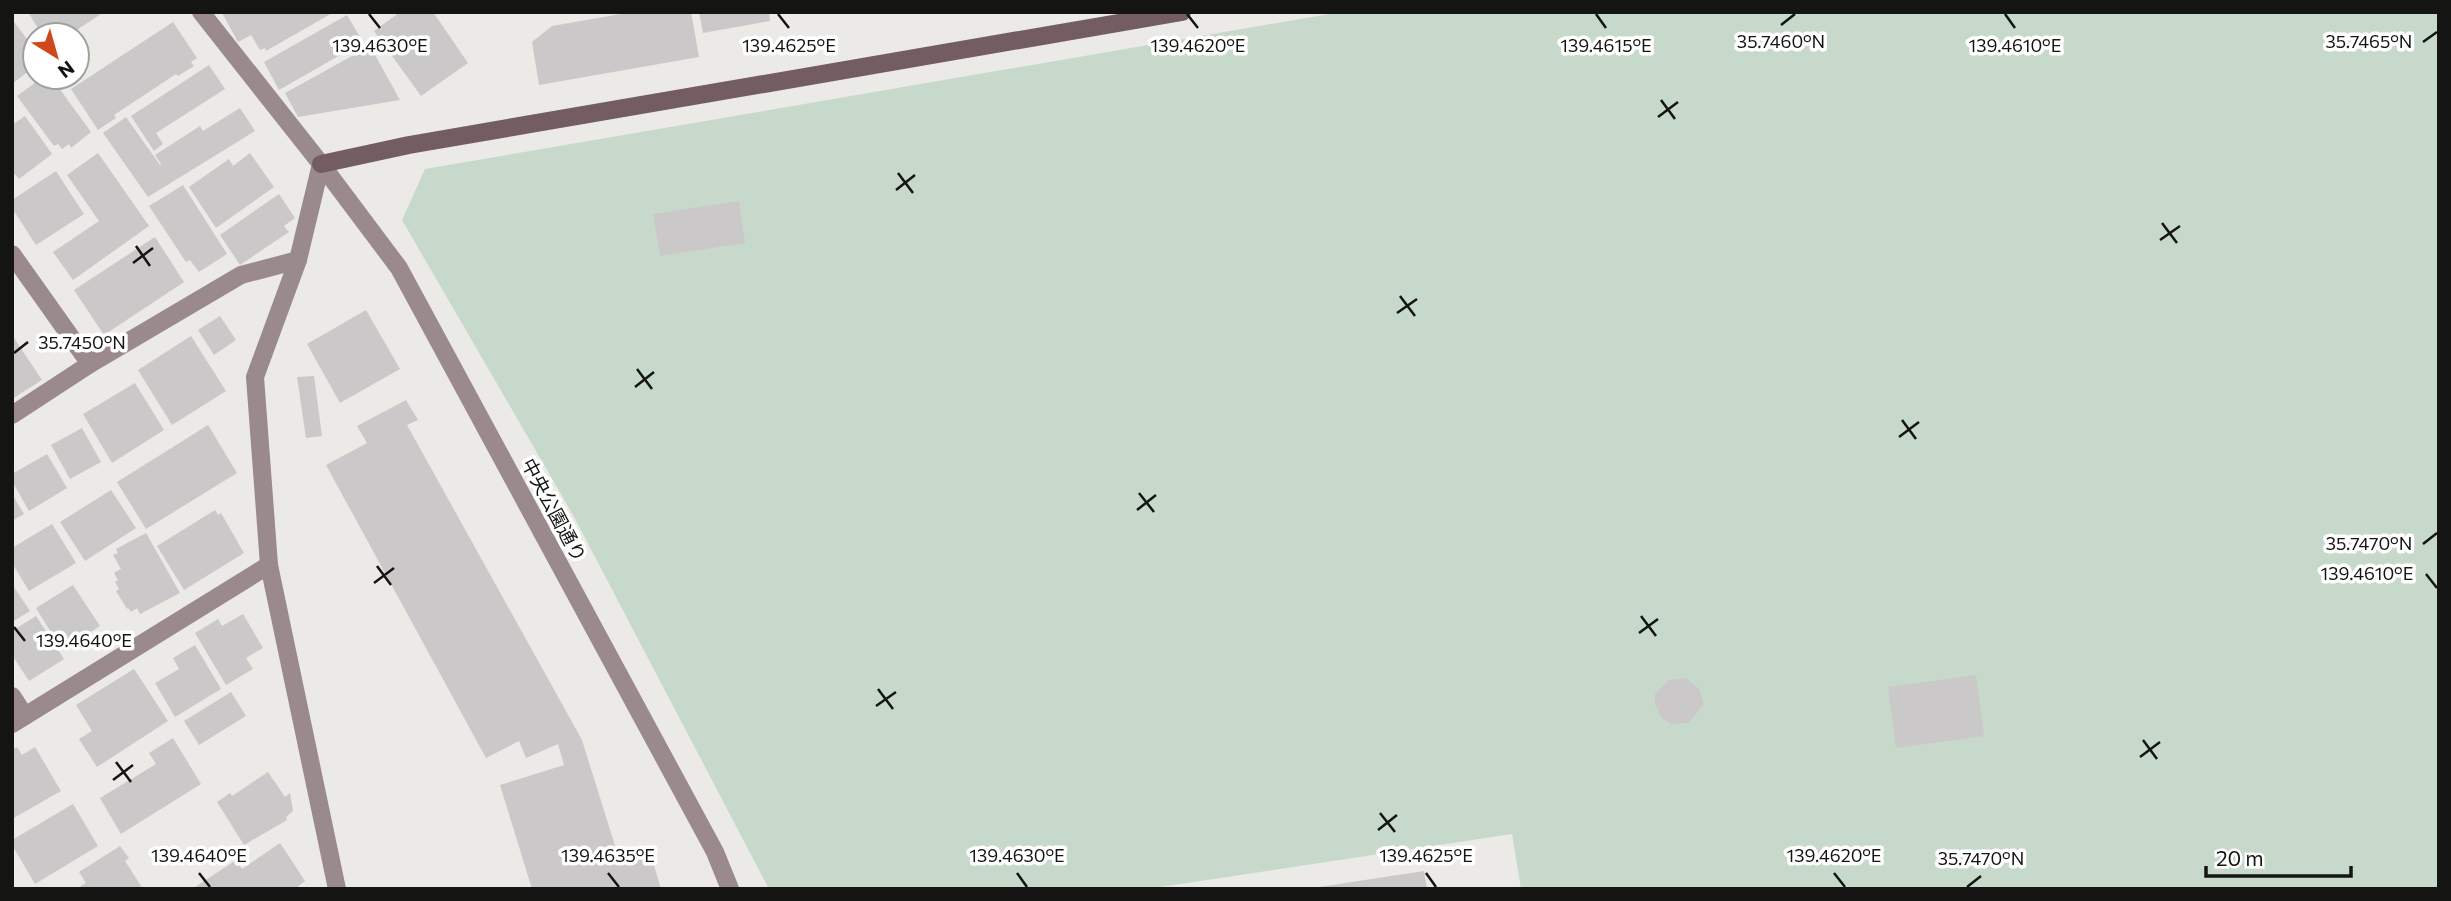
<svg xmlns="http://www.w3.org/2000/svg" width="2451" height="901" font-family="Commissioner,'Noto Sans JP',sans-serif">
	<rect width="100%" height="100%" fill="#ebeae7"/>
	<!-- green -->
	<polygon fill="#c7d9cb" points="1341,12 2439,12 2439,889 1521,889 1512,834 1147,889 769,889 573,515 402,220 425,169"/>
	<!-- building -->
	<g fill="#cbc8c9">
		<polygon points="28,12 104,12 69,35 42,35"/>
		<polygon points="334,12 266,51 265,48 260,50 251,35 238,42 222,13"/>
		<polygon points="400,12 433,12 468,63 421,96 374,31"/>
		<polygon points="632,12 691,12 699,57 539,85 532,42 552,26"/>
		<polygon points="699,12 769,12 770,21 703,33"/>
		<polygon points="347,15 363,42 279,90 264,62"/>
		<polygon points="12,19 35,50 35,66 12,84"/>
		<polygon points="173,22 197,58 191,62 194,66 178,76 176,74 114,115 116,118 98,130 71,89"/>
		<polygon points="370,46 400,100 298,117 285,93"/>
		<polygon points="209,65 225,89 156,133 163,144 154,151 131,116"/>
		<polygon points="43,77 51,77 91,132 71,148 69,144 62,149 58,144 54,146 17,96"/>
		<polygon points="240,108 255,131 148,197 103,133 126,117 160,165 161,164 155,155 200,126 203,131"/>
		<polygon points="25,116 52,154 19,179 15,174 12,177 12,125"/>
		<polygon points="98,153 149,226 73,280 53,252 99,221 67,175"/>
		<polygon points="250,153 274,187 216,228 189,187 229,159 233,166"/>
		<polygon points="56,171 84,214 36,245 12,208 12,200"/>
		<polygon points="183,185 227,254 199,272 190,260 186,262 149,206"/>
		<polygon points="279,194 295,218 284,226 289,232 240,265 220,235"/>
		<polygon points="739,201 745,243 660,256 653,214"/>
		<polygon points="155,237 184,282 104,335 74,290"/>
		<polygon points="366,310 400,369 340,403 307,344"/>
		<polygon points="220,316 236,340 214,355 198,330"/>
		<polygon points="12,335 42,380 12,399"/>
		<polygon points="191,336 226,391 172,425 138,370"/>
		<polygon points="314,376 322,436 306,438 297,377"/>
		<polygon points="135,383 164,430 112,463 83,414"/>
		<polygon points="406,400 418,420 407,425 582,740 621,865 651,855 661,889 532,889 500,785 564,765 558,744 526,758 519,741 486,758 326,465 367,443 357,426"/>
		<polygon points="208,425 237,473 146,529 117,482"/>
		<polygon points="82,428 101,462 70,479 51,445"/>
		<polygon points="47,454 67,488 29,511 12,481 12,474"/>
		<polygon points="111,490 136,528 85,561 60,522"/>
		<polygon points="12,494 24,514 12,521"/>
		<polygon points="215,510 218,515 221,513 244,553 184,590 157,546"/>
		<polygon points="52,524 76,563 29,591 12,563 12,548"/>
		<polygon points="146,533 180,593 140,614 137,608 131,612 128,608 127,609 116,591 119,589 115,582 118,580 114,573 121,569 113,555 118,553 116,549"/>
		<polygon points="12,584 30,611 12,622"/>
		<polygon points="73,585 100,626 62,650 36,608"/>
		<polygon points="243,614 263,648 246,658 253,669 226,685 195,633 218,619 222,626"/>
		<polygon points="36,616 64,659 29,681 12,655 12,631"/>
		<polygon points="195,645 221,689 175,717 155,683 179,669 173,658"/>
		<polygon points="134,669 168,721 97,767 79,739 92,731 76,705"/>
		<polygon points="1976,675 1984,736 1896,748 1888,687"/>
		<polygon points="1686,678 1699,689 1704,704 1688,723 1671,724 1662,718 1655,704 1655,694 1669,680"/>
		<polygon points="231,692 246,716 199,745 184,721"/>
		<polygon points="173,738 201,784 121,834 100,798 156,764 149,753"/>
		<polygon points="17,747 22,755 35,747 61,791 12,819 12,750"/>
		<polygon points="268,772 285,797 290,793 293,811 286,817 287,820 244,845 217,802 230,793 232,796"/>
		<polygon points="73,804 98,846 35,884 12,845 12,840"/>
		<polygon points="280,843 305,881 295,889 192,889 236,860 242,869"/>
		<polygon points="120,846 129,858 125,861 143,889 76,889 86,883 79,872"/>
		<polygon points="1424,871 1427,889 1319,889 1319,887"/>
	</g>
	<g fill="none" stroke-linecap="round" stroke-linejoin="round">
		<!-- lane -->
		<polyline stroke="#9a8a8c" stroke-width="18" points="12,696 25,716"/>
		<!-- street -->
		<g stroke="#9a8a8c" stroke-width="18">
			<polyline points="201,12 321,164 399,268 715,852 730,889"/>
			<polyline points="321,164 298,260 255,377 269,565 337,889"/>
			<polyline points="12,254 90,364"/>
			<polyline points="12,415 90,364 241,275 298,260"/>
			<polyline points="12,724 269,565"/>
		</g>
		<!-- secondary -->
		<polyline stroke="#735d60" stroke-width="18" points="321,164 409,145 1182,12"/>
	</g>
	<!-- ticks -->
	<path fill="none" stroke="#141413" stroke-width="2.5" d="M369 14 380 28M778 14 789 28M1187 14 1198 28M1596 14 1606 28M2005 14 2015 28M1781 25 1795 14M2423 42 2437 32M1661 100 1675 119M1658 117 1678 102M898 173 913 193M896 190 915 175M2162 223 2177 243M2160 240 2180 226M136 246 150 266M133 263 153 248M1400 296 1415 316M1397 313 1417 299M14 353 28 342M637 369 652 389M635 387 654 372M1902 420 1916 439M1899 437 1919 422M1139 493 1154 512M1137 510 1156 495M2423 544 2437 533M377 566 391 585M2426 574 2437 588M374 583 394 568M1641 616 1656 636M14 627 25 641M1639 633 1658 619M878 689 893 709M876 706 896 692M2143 740 2157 759M2140 757 2160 742M116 762 131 782M113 780 133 765M1380 813 1395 832M1378 830 1397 815M199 873 210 887M608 873 619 887M1017 873 1027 887M1426 873 1436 887M1834 873 1845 887M1967 887 1981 876"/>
	<g text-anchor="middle" stroke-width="7" stroke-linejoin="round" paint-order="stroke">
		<!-- street labels -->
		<g font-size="19" fill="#141413" stroke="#fff">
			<text transform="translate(554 510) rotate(62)" y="7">中央公園通り</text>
		</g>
	</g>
	<g font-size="18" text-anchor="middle" fill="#141413" stroke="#fff" stroke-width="7" stroke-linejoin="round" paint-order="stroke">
		<text x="1781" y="48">35.7460°N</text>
		<text x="2369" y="48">35.7465°N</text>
		<text x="380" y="52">139.4630°E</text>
		<text x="789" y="52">139.4625°E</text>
		<text x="1198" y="52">139.4620°E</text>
		<text x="1606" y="52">139.4615°E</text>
		<text x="2015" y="52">139.4610°E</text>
		<text x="82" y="349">35.7450°N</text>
		<text x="2369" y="550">35.7470°N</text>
		<text x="2367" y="580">139.4610°E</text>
		<text x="84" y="647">139.4640°E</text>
		<text x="199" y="862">139.4640°E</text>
		<text x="608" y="862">139.4635°E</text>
		<text x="1017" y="862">139.4630°E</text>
		<text x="1426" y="862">139.4625°E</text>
		<text x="1834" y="862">139.4620°E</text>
		<text x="1981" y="865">35.7470°N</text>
	</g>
	<!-- border -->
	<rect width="2451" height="901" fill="none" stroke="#141413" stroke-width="28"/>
	<!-- north arrow -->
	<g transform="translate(56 56) rotate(143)"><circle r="33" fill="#ffffff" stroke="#a1a1a1" stroke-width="2"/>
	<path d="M0-5L12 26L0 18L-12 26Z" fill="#cf471d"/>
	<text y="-10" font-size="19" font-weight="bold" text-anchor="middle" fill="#141413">N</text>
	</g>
	<!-- scale -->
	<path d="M2206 866v10h145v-10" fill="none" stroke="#141413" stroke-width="3.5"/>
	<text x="2216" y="866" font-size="21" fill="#141413" stroke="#ffffff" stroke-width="5" paint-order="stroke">20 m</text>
</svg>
